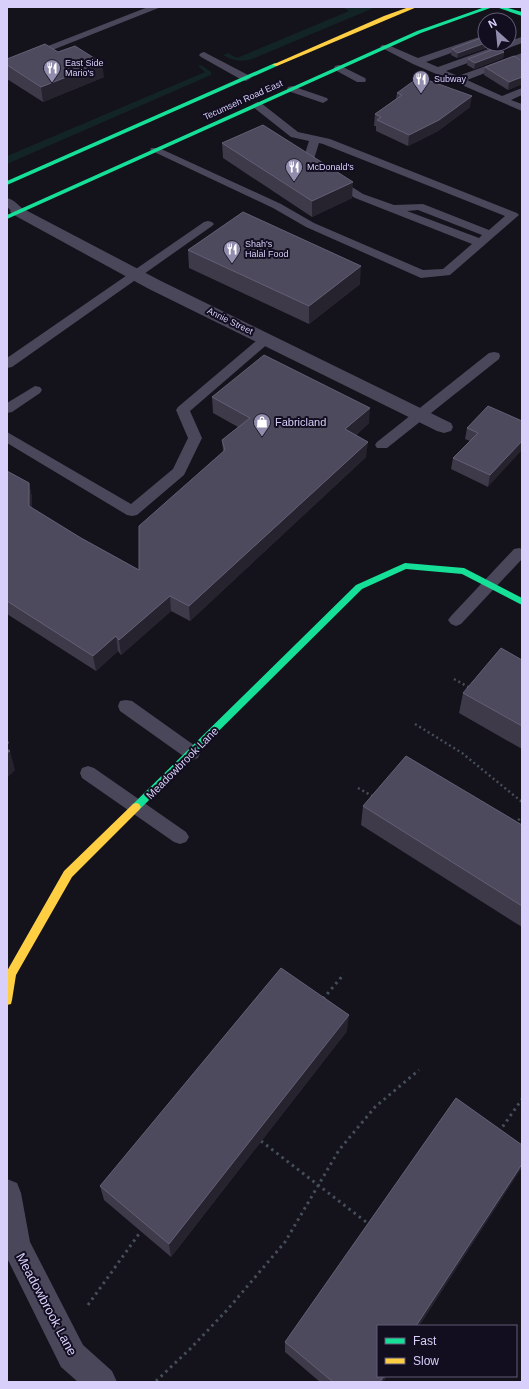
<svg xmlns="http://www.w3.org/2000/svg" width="529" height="1389" font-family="Helvetica,sans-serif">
	<rect width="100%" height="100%" fill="#14121b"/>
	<!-- green -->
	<g fill="#122426">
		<path d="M342 7H376L252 59C240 62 234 61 223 55L228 53 237 58 349 11Z"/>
		<polygon points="201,65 211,72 211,75 7,164 7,156 205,72 198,66"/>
	</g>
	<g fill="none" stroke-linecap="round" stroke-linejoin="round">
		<!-- path-far1 -->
		<g stroke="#454e5b" stroke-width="2.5" stroke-dasharray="2 3" stroke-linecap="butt">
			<polyline points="454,679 470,688"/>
			<polyline points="415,724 462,753 522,802"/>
			<polyline points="7,743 10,741"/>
			<polyline points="358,788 374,797"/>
			<polyline points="515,824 522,816"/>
		</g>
		<!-- path -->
		<g stroke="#454e5b" stroke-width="3" stroke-dasharray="2.5 4" stroke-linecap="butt">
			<polyline points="323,999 344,974"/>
			<polyline points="499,1132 522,1099"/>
			<polyline points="261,1141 370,1225"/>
			<polyline points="88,1305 141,1231"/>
			<polyline points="156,1381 190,1349 228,1309 285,1242 339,1150 375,1107 419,1070"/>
		</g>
		<!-- lane -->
		<g fill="#4a475b" fill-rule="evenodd">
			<polygon points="148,7 161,7 7,68 7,62"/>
			<polygon points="485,35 485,41 426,62 438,67 502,44 509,44 509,41 522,37 522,43 446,71 458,76 522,53 522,59 467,80 502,96 522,88 522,95 511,100 522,104 522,111 413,64 380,47 382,45 388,45 418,58"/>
			<polygon points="204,52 250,76 251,78 246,81 242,80 201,57 199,55 201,53"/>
			<polygon points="339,65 365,78 366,80 365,82 357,82 335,70 334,68 335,66"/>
			<polygon points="292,86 327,98 328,100 323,103 288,91 287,89 288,87"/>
			<path d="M257 102 261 103 298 132 330 139 517 213 519 215 450 275 421 278 306 227 273 208 150 150 151 148H159L281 204 314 223 423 270 443 269 472 244 355 198 303 165 302 163 309 141 291 137 253 107 252 105ZM319 143 323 144 505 216 489 230 423 204 394 205 363 194 313 162ZM418 210 482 235 479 238 407 211Z"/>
			<path d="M7 198C13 199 20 206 24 211L22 213H14L7 207Z"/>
			<polygon points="208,221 212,222 214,224 212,226 12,367 7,368 7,358 204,222"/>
			<polygon points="266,335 272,339 270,342 190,411 202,438 184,475 137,515 132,516 127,515 7,443 7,432 131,504 173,469 188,438 176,410 178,407 262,336"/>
			<polygon points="494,352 499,353 500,356 499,359 387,448 377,448 375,445 377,442 489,353"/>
			<polygon points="35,386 40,387 42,390 40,393 12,412 7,413 7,403"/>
			<polygon points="519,548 522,549 522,559 461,624 456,626 451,624 448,620 451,616 514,549"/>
			<polygon points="126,700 132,701 198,748 200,753 198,758 192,760 186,758 120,711 118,706 120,701"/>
			<polygon points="88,766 94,768 186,832 189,837 186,842 180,844 174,842 82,778 80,773 82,768"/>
		</g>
		<!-- street -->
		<g fill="#4a475b" fill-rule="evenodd">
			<polygon points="18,206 161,281 451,423 453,427 451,431 444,433 437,431 149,289 12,214 10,211 12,208"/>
			<polygon points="7,1179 17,1183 21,1193 30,1242 83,1345 112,1371 117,1382 78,1382 61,1367 7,1258"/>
		</g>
		<!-- fast -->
		<g fill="#16e098" fill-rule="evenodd">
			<polygon points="485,7 493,7 421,33 7,219 7,215 417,31"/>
			<polygon points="496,7 505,7 522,12 522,16"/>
			<polygon points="275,63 278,65 277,66 7,185 7,181"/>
			<polygon points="405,563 464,568 522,598 522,605 462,574 406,569 362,589 139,810 136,811 133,810 131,807 133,804 356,585"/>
		</g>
		<!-- slow -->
		<g fill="#ffcf43" fill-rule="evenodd">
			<polygon points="409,7 417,7 277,66 272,65 384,16"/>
			<polygon points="136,803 139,804 141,807 139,810 72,877 16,975 12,1000 11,1004 7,1005 7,971 64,871 133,804"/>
		</g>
	</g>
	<!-- wall -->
	<g fill="#3e3a4a">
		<polygon points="485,44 487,44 486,48 457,58 451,55 452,49"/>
		<polygon points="58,52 104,77 43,102 7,79 7,59"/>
		<polygon points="504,52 503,58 474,69 467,65 468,59"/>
		<polygon points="522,61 522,84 508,90 484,75 485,67"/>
		<polygon points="397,93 470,107 438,131 408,146 376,131 376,126 374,126 375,114 396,99"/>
		<polygon points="222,143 352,198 312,217 223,158"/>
		<polygon points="188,250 360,284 309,324 189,268"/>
		<polygon points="212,397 369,423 356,435 366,457 190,621 171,611 121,655 118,651 96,671 7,614 7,471 29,483 32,498 32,508 81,538 139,570 223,452 222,440 238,427 213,413"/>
		<polygon points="522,421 488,487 451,469 453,458 470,441 465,439 467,428"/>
		<polygon points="522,660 522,749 459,713 463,693"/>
		<polygon points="363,806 522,825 522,927 361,825"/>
		<polygon points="347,1031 171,1257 104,1200 100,1186"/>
		<polygon points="522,1145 522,1167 419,1326 378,1376 387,1376 383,1382 320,1382 285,1352 285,1342"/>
	</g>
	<!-- shaded-wall -->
	<g fill="#26232f">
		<polygon points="485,43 485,44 487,44 486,48 457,58 458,53"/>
		<polygon points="504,52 503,58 474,69 475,63"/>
		<polygon points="102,63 104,77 43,102 41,87"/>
		<polygon points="522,77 522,84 508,90 509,82"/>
		<polygon points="472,96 470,107 438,131 408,146 409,135"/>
		<polygon points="353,182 352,198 312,217 312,201"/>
		<polygon points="361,266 360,284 309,324 309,306"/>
		<polygon points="370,408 369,423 344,445 345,429"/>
		<polygon points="522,441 522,450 488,487 490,475"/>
		<polygon points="368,442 366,457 190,621 189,606"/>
		<polygon points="29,483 32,498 32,521 29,506"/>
		<polygon points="170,596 171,611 121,655 119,640"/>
		<polygon points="116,636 118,651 96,671 93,656"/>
		<polygon points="10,751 15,770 7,778 7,753"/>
		<polygon points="349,1015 347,1031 171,1257 169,1244"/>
		<polygon points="522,1164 522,1167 419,1326 416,1326"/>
		<polygon points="384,1376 387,1376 383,1382 380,1382"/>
	</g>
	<!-- building -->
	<g fill="#4e4a5d" stroke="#645f76">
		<polygon points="481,38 485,41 485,43 458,53 452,49"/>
		<polygon points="45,44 58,52 75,46 102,63 41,87 7,65 7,59"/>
		<polygon points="497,48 504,52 475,63 468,59"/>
		<polygon points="514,56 522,61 522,77 509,82 485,67"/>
		<polygon points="419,77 472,96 439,120 409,135 377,120 381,117 375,114 402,95 397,93"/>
		<polygon points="263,125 353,182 312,201 222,143"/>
		<polygon points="243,212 361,266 309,306 188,250"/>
		<polygon points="264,355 370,408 345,429 368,442 189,606 170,596 119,640 116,636 93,656 7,601 7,471 29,483 29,506 81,538 139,570 139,526 225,450 222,440 250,418 212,397"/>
		<polygon points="488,406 522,421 522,441 490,475 453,458 478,433 467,428"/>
		<polygon points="501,648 522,660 522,726 463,693"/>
		<polygon points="7,749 10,751 7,753"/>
		<polygon points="406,756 522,825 522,906 363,806"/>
		<polygon points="281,968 349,1015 169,1244 100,1186"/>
		<polygon points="456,1098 522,1145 522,1164 416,1326 378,1326 378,1376 384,1376 380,1382 333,1382 285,1342"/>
	</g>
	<!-- icons -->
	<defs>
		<g id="restaurant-pin" transform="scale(0.9)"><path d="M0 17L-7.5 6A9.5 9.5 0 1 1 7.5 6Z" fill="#938dad" stroke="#120e1f"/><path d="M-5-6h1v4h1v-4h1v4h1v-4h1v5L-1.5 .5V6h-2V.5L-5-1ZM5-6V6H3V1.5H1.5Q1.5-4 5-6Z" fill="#fff"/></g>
		<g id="shop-pin" transform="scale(0.9)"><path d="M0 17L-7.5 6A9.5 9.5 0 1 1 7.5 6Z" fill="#938dad" stroke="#120e1f"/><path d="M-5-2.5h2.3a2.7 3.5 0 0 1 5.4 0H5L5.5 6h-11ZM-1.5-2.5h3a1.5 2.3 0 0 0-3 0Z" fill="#fff"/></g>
	</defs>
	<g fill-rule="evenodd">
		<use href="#restaurant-pin" x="52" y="68"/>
		<use href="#restaurant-pin" x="421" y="79"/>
		<use href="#restaurant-pin" x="294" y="167"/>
		<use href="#restaurant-pin" x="232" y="249"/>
		<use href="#shop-pin" x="262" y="422"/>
	</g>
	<g text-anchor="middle" stroke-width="4" stroke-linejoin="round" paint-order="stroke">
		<!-- far-poi labels -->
		<g font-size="9" fill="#d8cffb" stroke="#120e1f" text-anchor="start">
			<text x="65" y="66">East Side<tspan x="65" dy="10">Mario's</tspan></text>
			<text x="434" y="82">Subway</text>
			<text x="307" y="170">McDonald's</text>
			<text x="245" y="247">Shah's<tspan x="245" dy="10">Halal Food</tspan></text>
		</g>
		<!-- far-street labels -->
		<g font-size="9" fill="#d8cffb" stroke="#120e1f">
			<text transform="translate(243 100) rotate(-24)" y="3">Tecumseh Road East</text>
			<text transform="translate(230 321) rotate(26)" y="3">Annie Street</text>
		</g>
		<!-- poi labels -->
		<g font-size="11" fill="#d8cffb" stroke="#120e1f" text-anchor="start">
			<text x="275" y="426">Fabricland</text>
		</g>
		<!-- street labels -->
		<g font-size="11" fill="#d8cffb" stroke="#120e1f">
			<text transform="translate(182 763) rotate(-45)" y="4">Meadowbrook Lane</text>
		</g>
		<!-- near-street labels -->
		<g font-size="13" fill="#d8cffb" stroke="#120e1f">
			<text transform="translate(47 1304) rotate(62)" y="5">Meadowbrook Lane</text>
		</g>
	</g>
	<!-- border -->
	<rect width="529" height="1389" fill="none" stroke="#d8cffb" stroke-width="16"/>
	<!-- legend -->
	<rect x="377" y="1325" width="140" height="52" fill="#120e1f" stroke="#615b77"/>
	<rect x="385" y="1338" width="20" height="6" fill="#16e098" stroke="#615b77"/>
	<text x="413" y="1345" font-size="12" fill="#d8cffb">Fast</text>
	<rect x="385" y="1358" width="20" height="6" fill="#ffcf43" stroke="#615b77"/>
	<text x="413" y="1365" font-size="12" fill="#d8cffb">Slow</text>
	<!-- north arrow -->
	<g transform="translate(497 32) rotate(333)"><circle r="19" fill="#120e1f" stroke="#615b77"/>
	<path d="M0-3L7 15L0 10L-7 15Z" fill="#938dad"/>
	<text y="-6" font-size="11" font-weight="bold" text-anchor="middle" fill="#d8cffb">N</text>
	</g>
</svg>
